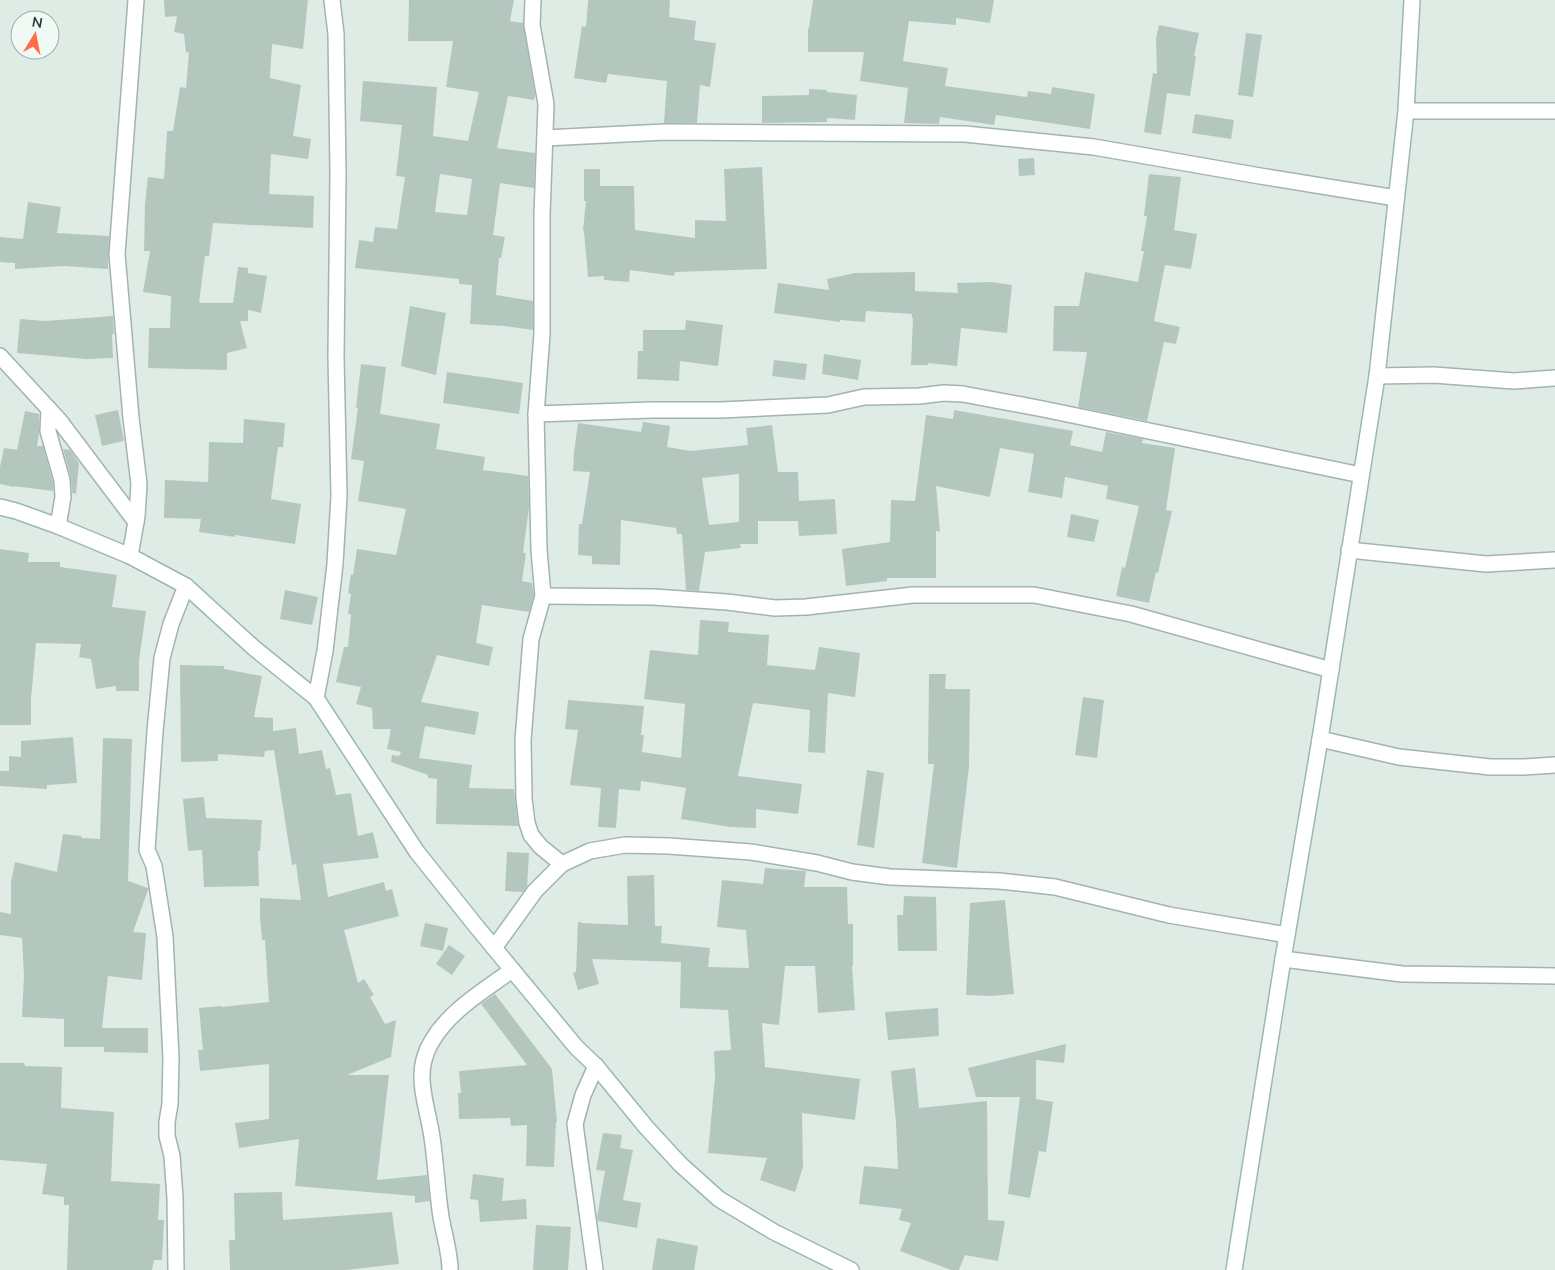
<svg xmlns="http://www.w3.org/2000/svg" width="1555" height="1270" font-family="Mulish,sans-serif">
	<rect width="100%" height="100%" fill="#dfece6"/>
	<!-- building -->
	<g fill="#b4c7bf" fill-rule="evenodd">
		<polygon points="164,0 308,0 303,49 272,44 270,78 301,85 293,136 311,139 308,159 271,154 269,194 314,196 313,228 213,223 209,256 205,256 199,303 233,303 238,267 248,268 248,273 267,276 261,313 248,310 248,321 240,321 247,348 227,353 227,370 148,368 149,328 170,328 171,296 143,292 150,251 144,251 145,204 148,177 164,179 167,131 173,131 180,87 186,88 189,52 186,53 184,34 174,32 177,16 165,17"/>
		<path d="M409 0H514L510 21 523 23 535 94 534 100 508 96 497 148 535 153 534 188 500 183 493 235 505 237 501 258H499L496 295 533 301V330L504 326 470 324 472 285 459 284V279L355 268 359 240 373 242 375 227 397 229 405 177 396 176 402 125 360 121 363 81 437 87 433 136 468 141 479 92 446 87 453 41H408ZM440 174 472 179 467 215 435 212Z"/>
		<polygon points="588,0 670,0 669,17 696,21 694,40 716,43 710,87 700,85 697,123 664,123 667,81 608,74 606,83 574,78 582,26 586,27"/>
		<polygon points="813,0 994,0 990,23 956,18 956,25 909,21 903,61 948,68 945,86 1027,97 1028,91 1051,94 1052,87 1095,94 1090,129 996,115 994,125 940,117 939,124 904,123 908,88 860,81 864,52 808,52 808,28 809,28"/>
		<polygon points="1159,25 1199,33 1194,56 1196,56 1190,96 1167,93 1161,135 1144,132 1153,73 1157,74 1156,38"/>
		<polygon points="1246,33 1262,35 1253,97 1238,95"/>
		<polygon points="809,89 827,90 827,92 857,95 855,120 827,118 827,122 762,123 762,96 809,95"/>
		<polygon points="1195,114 1234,120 1231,139 1192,133"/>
		<polygon points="1034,158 1035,175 1019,176 1018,159"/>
		<polygon points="762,167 767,269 675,272 674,276 630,270 629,282 604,280 604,276 588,277 584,231 583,230 586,201 584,201 584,169 600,169 600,186 634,186 635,230 695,238 695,220 726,221 724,169"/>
		<polygon points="1149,174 1181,177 1174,230 1197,234 1191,269 1165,265 1154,321 1180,327 1176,344 1164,342 1147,421 1078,407 1087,352 1053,351 1054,306 1079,306 1085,272 1138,282 1144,251 1141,251 1147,216 1144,216"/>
		<polygon points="28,202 61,207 57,233 109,236 108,269 64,266 15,269 15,263 0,262 0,237 23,239"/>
		<polygon points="915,272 915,291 958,293 957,283 991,282 1012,285 1007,333 961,328 957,366 928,363 928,365 911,365 913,318 912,318 912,314 866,311 865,322 840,320 840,322 774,313 778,283 829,290 827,279 855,273"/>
		<polygon points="410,306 446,313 436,375 401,366"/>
		<polygon points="113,316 114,334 112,334 113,358 86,359 17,353 20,319 45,321"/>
		<polygon points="686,320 723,325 718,366 680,361 679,381 637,379 638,351 643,351 643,330 685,330"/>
		<polygon points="824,354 861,360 858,380 822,374"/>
		<polygon points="774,360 807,364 805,380 772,376"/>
		<polygon points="361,364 386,367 380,414 440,424 436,449 485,457 483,470 528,476 529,507 523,553 526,553 522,581 532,583 534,595 529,612 482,605 476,643 493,647 489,666 437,655 421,702 479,712 475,735 425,726 419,758 472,765 469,788 514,789 518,826 436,824 437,779 428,778 428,775 391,762 392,755 399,756 401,752 387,749 391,729 373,729 372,708 356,704 361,687 336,682 344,647 348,647 351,614 348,614 351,594 348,593 351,574 353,575 357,549 396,555 406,509 358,501 364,461 351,459 358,408 356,408"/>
		<polygon points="447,372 523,383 519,414 443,403"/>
		<polygon points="118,410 124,441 102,446 95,415"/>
		<polygon points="954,410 1073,431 1070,445 1102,452 1106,432 1143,439 1142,443 1175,448 1166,510 1172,511 1158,573 1156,572 1149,603 1116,596 1122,567 1125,568 1139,506 1106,499 1108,486 1065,477 1062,498 1028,492 1034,454 1000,448 990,497 936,486 940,532 936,531 936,578 887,578 887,581 846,586 842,549 890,542 891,500 915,501 926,415 953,419"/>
		<polygon points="25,411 39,414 39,434 37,446 43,446 53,482 53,491 14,486 14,487 0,484 0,467 4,448 17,450"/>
		<polygon points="244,419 285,423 283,447 278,447 271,499 301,504 295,544 235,535 235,537 199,532 201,519 164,518 165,480 208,482 209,442 243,443"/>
		<path d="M643 422 670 426 667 447 691 451 748 445 746 428 772 425 778 472H798L799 501 835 499 837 534 799 536 798 521H758V544H740L741 548 705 552 699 591 686 590 682 534H677L676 528 621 520 620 565 592 564V556L578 555 579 524H582L590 472 573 471 574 452 578 423 641 432ZM739 474V522L709 525 702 478Z"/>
		<polygon points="63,449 70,450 79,463 76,494 72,493 71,478"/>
		<polygon points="1071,514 1099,520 1094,542 1067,537"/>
		<polygon points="0,549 29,553 28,562 60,562 60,567 117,575 112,607 146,611 139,660 139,691 116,691 116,686 96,689 91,659 79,657 81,644 36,643 31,700 31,725 0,725"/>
		<polygon points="285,590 318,597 312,625 280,619"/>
		<polygon points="700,620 729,622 728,632 769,635 767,665 815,670 819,647 860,653 855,697 828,693 825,753 808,752 810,710 753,703 738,776 802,784 798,814 756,809 756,828 730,827 681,819 686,788 641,781 640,791 619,789 616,828 598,827 601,788 570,785 578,730 565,729 568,700 644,706 641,735 644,735 642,752 681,758 685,704 644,699 650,650 698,655"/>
		<polygon points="180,665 224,666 224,669 262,676 254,717 273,718 273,731 296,728 299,754 322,750 326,769 330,768 336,795 351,793 358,836 373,832 379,858 323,864 328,897 384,882 386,891 392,889 399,916 344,930 358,983 364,979 374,995 370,997 385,1024 396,1020 391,1057 347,1075 389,1075 377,1180 427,1175 430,1201 415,1203 415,1196 295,1186 299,1139 239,1148 235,1123 269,1119 269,1064 200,1071 198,1050 203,1050 199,1008 221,1006 221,1007 269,1002 265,940 262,940 260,916 260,898 301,900 296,864 292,865 274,750 265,751 264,757 218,754 218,761 181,762"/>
		<polygon points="929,674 946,674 945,689 970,689 969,767 957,868 922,863 934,764 928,764"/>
		<polygon points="1083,697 1104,700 1097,758 1075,755"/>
		<polygon points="73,737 77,783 47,785 47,789 0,786 0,771 9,771 9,756 21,757 21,741"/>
		<polygon points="103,738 132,739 128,881 148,888 148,890 133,932 146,933 142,980 108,976 102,1028 148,1028 148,1053 104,1052 104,1047 64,1047 64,1019 22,1017 24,976 22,938 0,935 0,912 11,914 11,882 15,862 57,872 63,834 81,836 82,838 100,839"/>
		<polygon points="867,770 884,773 874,848 857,845"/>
		<polygon points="204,797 206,818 262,820 260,851 258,851 259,886 204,887 202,850 188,851 183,799"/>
		<polygon points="507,852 529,853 527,887 523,892 505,891"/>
		<polygon points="765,868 806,871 804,887 847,887 848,924 853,924 853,966 852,966 855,1010 818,1013 815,966 785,966 779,1025 762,1023 765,1067 860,1079 855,1120 802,1113 803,1167 795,1192 760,1180 767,1158 708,1153 715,1077 714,1051 731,1050 728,1010 680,1008 681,962 592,959 599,984 578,990 573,973 576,972 578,922 581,922 581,923 628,925 627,876 654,875 655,926 662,926 661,943 710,948 708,967 749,968 746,930 717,927 722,880 763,884"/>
		<polygon points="904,896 936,897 937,951 898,951 897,915 903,915"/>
		<polygon points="1005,900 1014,994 991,996 966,995 970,903"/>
		<polygon points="425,923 448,928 443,951 420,946"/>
		<polygon points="449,945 465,956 452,975 436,964"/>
		<polygon points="495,994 552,1069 557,1122 556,1122 554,1167 526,1166 527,1125 511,1126 510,1118 459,1119 458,1093 461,1093 459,1071 527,1065 481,1004"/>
		<polygon points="938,1008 939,1036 888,1040 885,1012"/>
		<polygon points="1066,1044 1064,1063 1036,1060 1036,1099 1053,1102 1046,1152 1039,1151 1030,1198 1008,1194 1020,1097 976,1097 968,1068"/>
		<polygon points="0,1063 24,1063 25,1066 62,1067 61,1108 114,1112 111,1181 160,1184 158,1220 164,1220 162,1260 154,1260 152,1270 67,1270 69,1205 64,1205 64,1197 42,1194 47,1164 0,1160"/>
		<polygon points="915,1068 919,1108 987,1101 988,1220 1005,1221 998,1261 965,1255 959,1270 951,1270 900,1251 911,1223 899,1220 902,1209 859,1204 864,1166 898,1169 896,1123 891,1071"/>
		<polygon points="603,1133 622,1135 620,1148 633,1150 623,1200 641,1203 637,1228 598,1221 597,1217 605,1171 596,1170"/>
		<polygon points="473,1174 504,1178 502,1201 526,1199 527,1219 480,1222 478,1200 470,1199"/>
		<polygon points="282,1192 283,1220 392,1212 399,1264 346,1270 230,1270 229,1240 235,1240 234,1193"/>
		<polygon points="536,1225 571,1227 568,1270 533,1270"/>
		<polygon points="657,1238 698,1246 694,1270 652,1270"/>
	</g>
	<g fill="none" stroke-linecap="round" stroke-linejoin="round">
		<!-- street casing -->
		<g stroke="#a1b4ad" stroke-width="18">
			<g id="street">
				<polyline points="533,0 532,25 546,104 542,215 542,334 536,414 539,550 543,596 531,639 523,740 524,799 527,823 531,835 541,847 562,864"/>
				<polyline points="1406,111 1555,111"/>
				<polyline points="545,138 665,132 965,134 1094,147 1260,176 1396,198"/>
				<polyline points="0,356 59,420 136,522"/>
				<polyline points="1377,376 1434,375 1514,381 1555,378"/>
				<polyline points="49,409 48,431 62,480 63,497 58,526"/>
				<polyline points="536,414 652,410 721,410 828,405 864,397 919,396 944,393 963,394 1043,409 1361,475"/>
				<polyline points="1349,550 1486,564 1555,560"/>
				<polyline points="130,556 137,516 139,484 131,418 117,254 136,0"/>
				<polyline points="543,596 653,597 727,602 775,608 806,607 913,595 1034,595 1131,614 1331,670"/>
				<polyline points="316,698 325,651 335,564 339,496 336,357 338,173 336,34 332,0"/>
				<polyline points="1320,739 1399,757 1490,767 1523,767 1555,765"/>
				<polyline points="494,948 535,891 562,864 590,851 625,845 669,846 751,852 817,863 852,872 890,877 999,881 1055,887 1169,915 1287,935"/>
				<polyline points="1283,959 1402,974 1555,976"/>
				<polyline points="176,1270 175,1198 172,1156 167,1136 167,1122 170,1104 171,1058 165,937 154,866 147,850 155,731 162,658 171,624 186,586"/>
				<path d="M450 1270C450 1253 444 1234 441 1217 437 1191 436 1164 432 1137 427 1103 412 1073 432 1041 450 1010 485 990 512 970"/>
				<polyline points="595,1270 575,1124 583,1095 596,1066"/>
			</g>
		</g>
		<!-- secondary casing -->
		<g stroke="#9cb9ae" stroke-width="18">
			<g id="secondary">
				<polyline points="0,507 16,511 58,526 130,556 186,586 254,648 316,698 417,852 476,926 576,1047 596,1066 646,1127 680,1164 719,1199 774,1232 851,1270"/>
				<polyline points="1234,1270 1283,959 1320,739 1377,376 1406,111 1412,0"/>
			</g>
		</g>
		<!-- street -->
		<use href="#street" stroke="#fff" stroke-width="15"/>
		<!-- secondary -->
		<use href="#secondary" stroke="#fff" stroke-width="15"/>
	</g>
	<!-- north arrow -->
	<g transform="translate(35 35) rotate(10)"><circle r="24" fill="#f0f9f4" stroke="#9caea7"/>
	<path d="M0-4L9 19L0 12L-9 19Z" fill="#ff6d4b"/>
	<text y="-8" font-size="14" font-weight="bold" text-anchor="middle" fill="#1e3e34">N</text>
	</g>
</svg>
